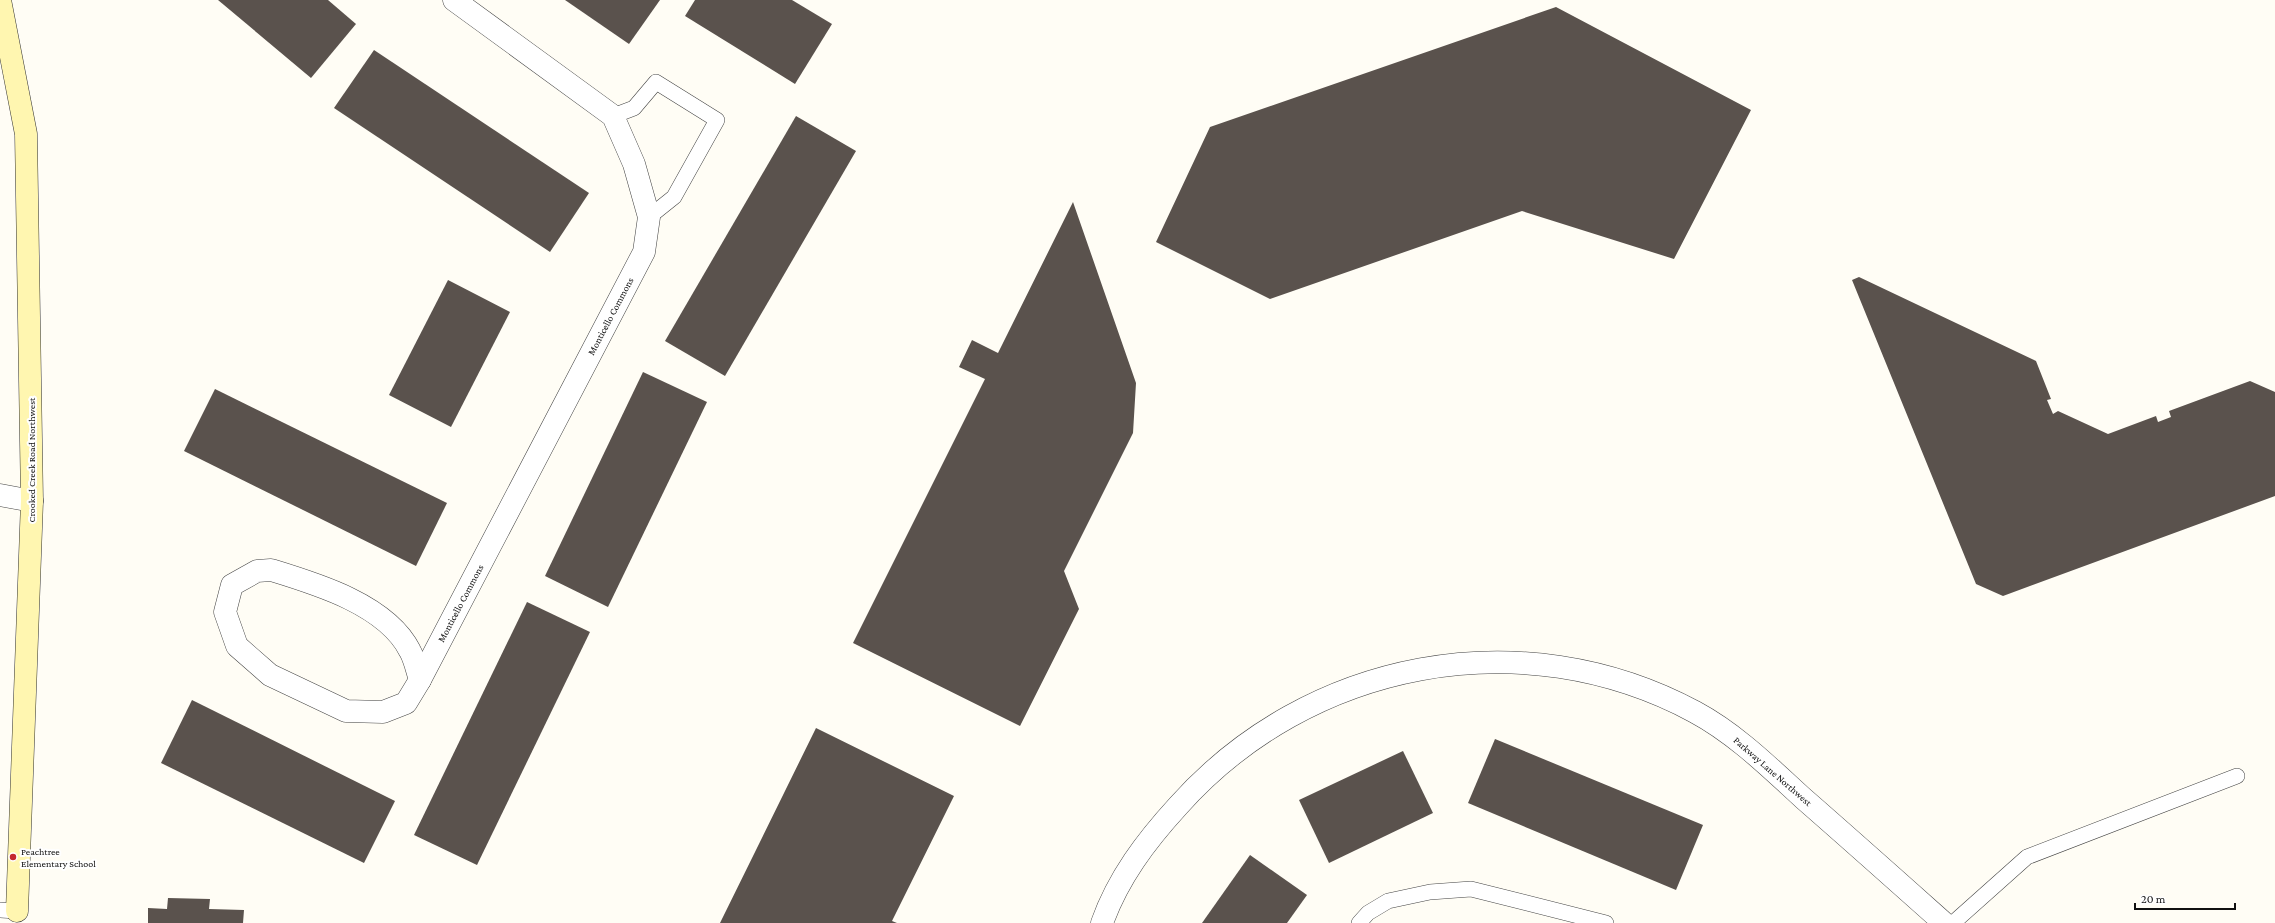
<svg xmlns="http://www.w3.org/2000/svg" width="2275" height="923" font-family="'Crimson Pro',serif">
	<rect width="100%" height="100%" fill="#fffdf5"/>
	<!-- building -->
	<g fill="#5a524d">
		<polygon points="218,0 328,0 356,24 311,78"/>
		<polygon points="565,0 660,0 629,44"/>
		<polygon points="695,0 792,0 832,24 795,84 685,16"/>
		<polygon points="1556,7 1751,110 1674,259 1522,211 1270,299 1156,242 1210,127"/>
		<polygon points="374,50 589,193 550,252 334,108"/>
		<polygon points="796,116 856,151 725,376 665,341"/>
		<polygon points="1073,202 1136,383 1133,433 1064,571 1079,609 1020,726 853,643 985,379 959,367 972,340 998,353"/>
		<polygon points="1859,277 2036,361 2051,399 2047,400 2053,414 2058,411 2108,434 2156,416 2158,422 2171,417 2169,411 2250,381 2275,392 2275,496 2003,596 1976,584 1852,280"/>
		<polygon points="448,280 510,312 451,427 389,395"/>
		<polygon points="643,372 707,402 608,607 545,576"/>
		<polygon points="215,389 447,503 416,566 184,451"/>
		<polygon points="527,602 590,632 477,865 414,835"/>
		<polygon points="192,700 395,801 364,863 161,763"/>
		<polygon points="816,728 954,796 892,921 897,923 720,923"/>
		<polygon points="1495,739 1703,825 1676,890 1468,803"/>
		<polygon points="1403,751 1433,813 1329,863 1299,800"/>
		<polygon points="1250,855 1307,895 1287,923 1202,923"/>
		<polygon points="168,898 210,899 209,909 244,910 243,923 148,923 148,908 167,909"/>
	</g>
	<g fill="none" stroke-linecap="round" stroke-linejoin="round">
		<!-- lane casing -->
		<g stroke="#444" stroke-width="16">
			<g id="lane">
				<polyline points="613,116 634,108 656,82 717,120 674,197 649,217"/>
				<polyline points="0,910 17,911"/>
				<polyline points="1359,923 1368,913 1388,901 1430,892 1471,889 1606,923"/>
				<polyline points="1953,923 2027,857 2237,776"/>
			</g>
		</g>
		<!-- street casing -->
		<g stroke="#444" stroke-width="23">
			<g id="street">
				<polyline points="0,495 32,501"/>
				<path d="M271 570C317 584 387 605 410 651 415 660 417 671 420 680L406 703 383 712 346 711 270 675 237 646 225 612 232 585 257 571Z"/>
				<polyline points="420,680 644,252 649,217 634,164 613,116 454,0"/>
				<path d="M1102 923C1118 878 1146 841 1178 806 1308 660 1522 619 1695 712 1736 734 1770 768 1804 799 1851 840 1898 882 1944 923"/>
			</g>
		</g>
		<!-- secondary casing -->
		<g stroke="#333" stroke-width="23">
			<polyline id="secondary" points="0,0 26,134 32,501 17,911"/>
		</g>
		<!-- lane -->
		<use href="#lane" stroke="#fff" stroke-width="15"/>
		<!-- street -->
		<use href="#street" stroke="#fff" stroke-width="22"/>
		<!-- secondary -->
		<use href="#secondary" stroke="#fff6b0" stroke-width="22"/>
	</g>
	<!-- markers -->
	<circle fill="#c4262e" stroke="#fff" stroke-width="1.5" cx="13" cy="857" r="4"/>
	<g text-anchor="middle" stroke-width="4" stroke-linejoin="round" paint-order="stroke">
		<!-- street labels -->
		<g font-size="10" fill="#111" stroke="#fff">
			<text transform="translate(610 316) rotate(-62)" y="4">Monticello Commons</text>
			<text transform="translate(31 460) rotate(-90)" y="4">Crooked Creek Road Northwest</text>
			<text transform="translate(460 603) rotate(-62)" y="4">Monticello Commons</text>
			<text transform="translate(1773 771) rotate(41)" y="4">Parkway Lane Northwest</text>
		</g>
		<!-- poi labels -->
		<g font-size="10" fill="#111" stroke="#fff" text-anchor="start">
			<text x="21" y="855">Peachtree<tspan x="21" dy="12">Elementary School</tspan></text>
		</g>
	</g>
	<!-- scale -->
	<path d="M2135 903v6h100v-6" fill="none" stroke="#111111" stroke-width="2"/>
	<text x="2141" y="903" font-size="12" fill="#111111" stroke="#ffffff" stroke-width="3" paint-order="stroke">20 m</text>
</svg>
